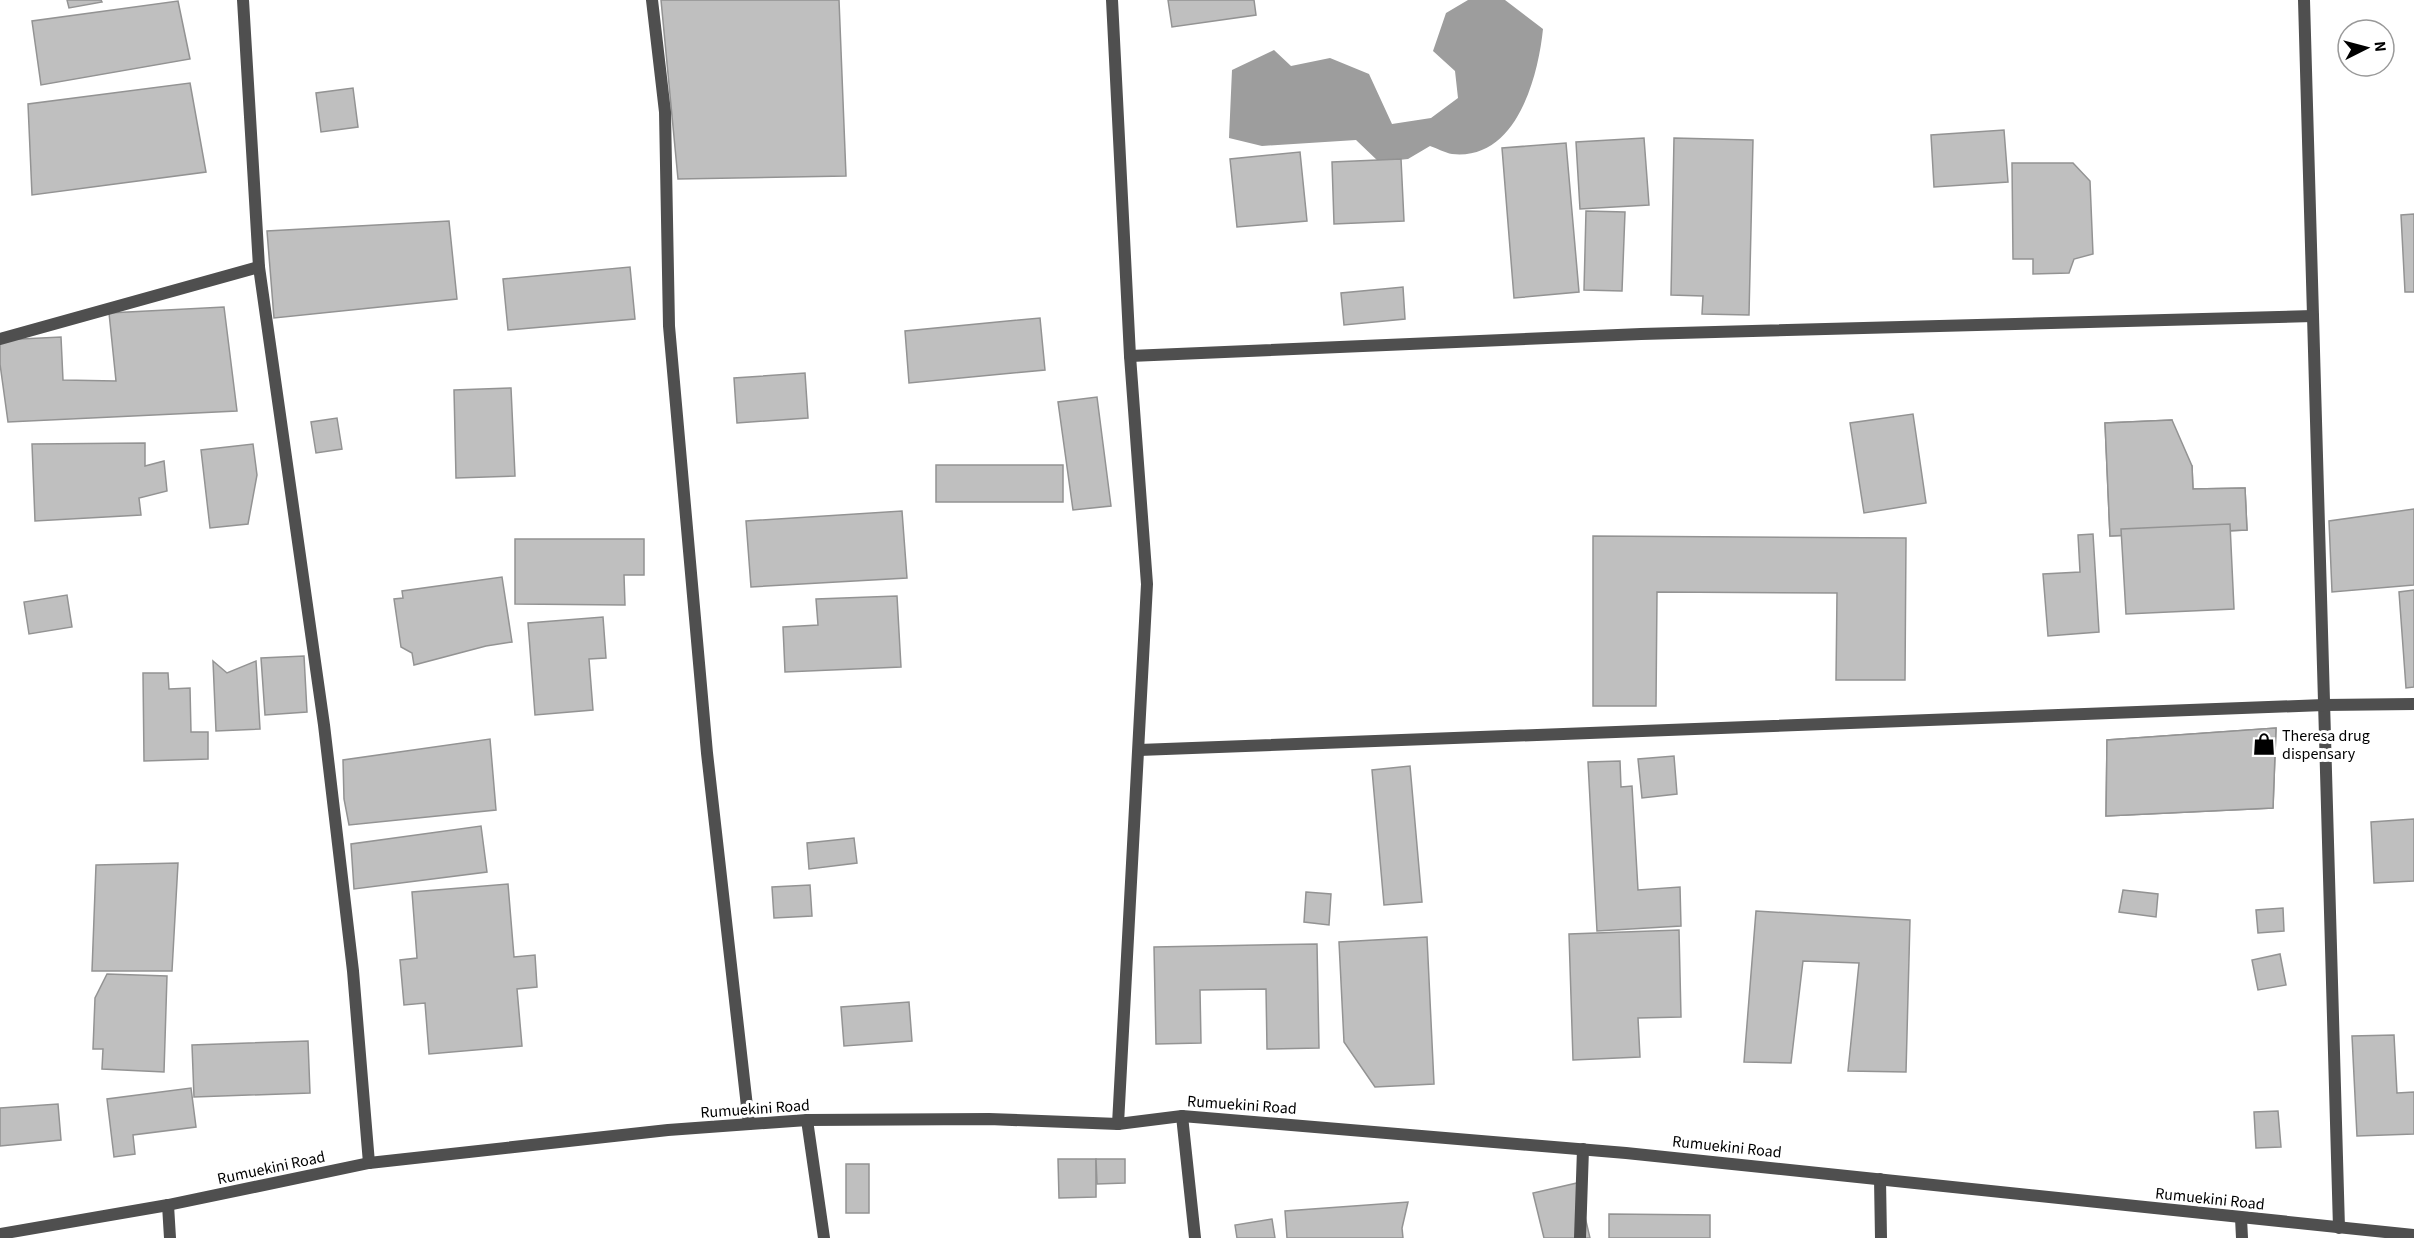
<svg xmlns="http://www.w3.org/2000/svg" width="2414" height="1238" font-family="'Source Sans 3',sans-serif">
	<rect width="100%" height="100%" fill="#fff"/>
	<!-- water -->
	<path fill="#9d9d9d" d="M1468 0H1505L1543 29C1538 78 1516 161 1452 154 1445 153 1437 148 1430 146L1408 159 1379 162 1356 140 1262 146 1229 138 1232 70 1274 50 1291 66 1330 58 1369 74 1392 124 1431 118 1458 98 1455 71 1433 51 1446 13Z"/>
	<!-- building -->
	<g fill="#bfbfbf" stroke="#939393" stroke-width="1.5">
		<polygon points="67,0 101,0 102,2 69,8"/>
		<polygon points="661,0 839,0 846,176 678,179"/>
		<polygon points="1168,0 1254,0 1256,15 1172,27"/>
		<polygon points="178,1 190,59 41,85 32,21"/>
		<polygon points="190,83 206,172 32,195 28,104"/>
		<polygon points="353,88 358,127 321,132 316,93"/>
		<polygon points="2004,130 2008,182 1934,187 1931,135"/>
		<polygon points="1644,138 1649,205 1580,209 1576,142"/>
		<polygon points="1674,138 1753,140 1749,315 1702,314 1703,296 1671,295"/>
		<polygon points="1566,143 1579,292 1514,298 1502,148"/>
		<polygon points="1300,152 1307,221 1237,227 1230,159"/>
		<polygon points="1401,159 1404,221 1334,224 1332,162"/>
		<polygon points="2012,163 2073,163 2090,181 2093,254 2074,259 2069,273 2033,274 2033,259 2013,259"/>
		<polygon points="1586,211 1625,212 1622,291 1584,290"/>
		<polygon points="2414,214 2414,292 2405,292 2401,215"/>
		<polygon points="449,221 457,299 274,318 267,231"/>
		<polygon points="630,267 635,319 508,330 503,279"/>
		<polygon points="1403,287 1405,319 1344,325 1341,293"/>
		<polygon points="224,307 237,411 8,422 0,364 0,340 61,337 63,380 116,381 109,313"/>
		<polygon points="1040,318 1045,370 909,383 905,331"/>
		<polygon points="805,373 808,418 737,423 734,378"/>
		<polygon points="511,388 515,476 456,478 454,390"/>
		<polygon points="1097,397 1111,506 1073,510 1058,402"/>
		<polygon points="1913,414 1926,503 1864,513 1850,423"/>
		<polygon points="337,418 342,449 316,453 311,422"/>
		<polygon points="2172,420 2174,466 2192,466 2193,489 2245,488 2247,530 2110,536 2105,423"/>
		<polygon points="2172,420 2192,466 2193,489 2245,488 2247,530 2110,536 2105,423"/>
		<polygon points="145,443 145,466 164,461 167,491 139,498 141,515 35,521 32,444"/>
		<polygon points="253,444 257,475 248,524 210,528 201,450"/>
		<rect x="936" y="465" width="127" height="37"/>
		<polygon points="2414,509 2414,585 2332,592 2329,521"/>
		<polygon points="902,511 907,578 751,587 746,521"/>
		<polygon points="2230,524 2234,609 2126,614 2121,529"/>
		<polygon points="2093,534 2099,632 2048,636 2043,574 2080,572 2078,535"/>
		<polygon points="1593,536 1906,538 1905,680 1836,680 1837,593 1657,592 1656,706 1593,706"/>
		<polygon points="515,539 644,539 644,575 624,575 625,605 515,604"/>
		<polygon points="502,577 512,642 486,646 414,665 412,653 401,647 394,599 403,598 402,591"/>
		<polygon points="2414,590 2414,687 2406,688 2399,592"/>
		<polygon points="67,595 72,627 29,634 24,602"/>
		<polygon points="897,596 901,667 785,672 783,627 818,625 816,599"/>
		<polygon points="603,617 606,658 589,659 593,710 535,715 528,623"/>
		<polygon points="304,656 307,712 265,715 261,658"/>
		<polygon points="213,661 227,673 256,661 260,729 216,731"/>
		<polygon points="143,673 168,673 169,689 190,688 191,732 208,732 208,759 144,761"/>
		<polygon points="2276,728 2273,808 2106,816 2107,740"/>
		<polygon points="2276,728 2273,808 2106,816 2107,740"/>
		<polygon points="490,739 496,810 349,825 344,799 343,760"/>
		<polygon points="1674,756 1677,794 1642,798 1638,759"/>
		<polygon points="1620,761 1621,787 1632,786 1638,890 1680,887 1681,926 1597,931 1588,762"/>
		<polygon points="1410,766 1422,902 1384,905 1372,770"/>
		<polygon points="2414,819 2414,881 2374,883 2371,822"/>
		<polygon points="481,826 487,872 354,889 351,844"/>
		<polygon points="854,838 857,863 809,869 807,843"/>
		<polygon points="178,863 172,971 92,971 96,865"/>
		<polygon points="508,884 514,957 535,955 537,987 517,989 522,1046 429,1054 425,1003 404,1005 400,960 417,958 412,892"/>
		<polygon points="810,885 812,916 774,918 772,887"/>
		<polygon points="2123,890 2158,894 2156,917 2119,912"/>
		<polygon points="1306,892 1331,894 1329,925 1304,922"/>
		<polygon points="2283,908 2284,931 2258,933 2256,910"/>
		<polygon points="1756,911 1910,920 1906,1072 1848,1071 1859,963 1803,961 1791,1063 1744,1062"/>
		<polygon points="1679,930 1681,1017 1638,1018 1640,1057 1573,1060 1569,934"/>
		<polygon points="1427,937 1434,1084 1375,1087 1344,1042 1339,942"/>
		<polygon points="1317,944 1319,1048 1267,1049 1266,989 1200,990 1201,1043 1156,1044 1154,947"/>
		<polygon points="2280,954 2286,985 2258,990 2252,960"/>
		<polygon points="107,974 167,976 164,1072 102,1069 103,1049 93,1049 95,998"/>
		<polygon points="909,1002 912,1041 844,1046 841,1007"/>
		<polygon points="2394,1035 2397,1093 2414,1092 2414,1134 2357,1136 2352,1036"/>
		<polygon points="308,1041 310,1093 194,1097 192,1045"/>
		<polygon points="191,1088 196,1127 133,1135 135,1154 114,1157 107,1099"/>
		<polygon points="58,1104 61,1140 0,1146 0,1108"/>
		<polygon points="2278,1111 2281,1147 2256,1148 2254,1112"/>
		<polygon points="1058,1159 1096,1159 1096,1197 1059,1198"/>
		<polygon points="1096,1159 1125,1159 1125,1183 1097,1184"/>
		<rect x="846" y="1164" width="23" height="49"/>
		<polygon points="1577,1183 1590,1238 1544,1238 1533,1193"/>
		<polygon points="1408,1202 1402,1228 1403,1238 1287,1238 1285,1211"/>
		<polygon points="1609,1214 1710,1215 1710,1238 1609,1238"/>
		<polygon points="1272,1219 1275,1238 1237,1238 1235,1225"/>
	</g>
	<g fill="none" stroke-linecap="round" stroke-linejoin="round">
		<!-- minor -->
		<g stroke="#4f4f4f" stroke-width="12">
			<polyline points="243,0 259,267 324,725 353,971 369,1163"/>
			<polyline points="652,0 665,112 669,326 707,753 749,1124"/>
			<polyline points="1112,0 1130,356 1147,584 1118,1124"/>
			<polyline points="2304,0 2339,1228"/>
			<polyline points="0,339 259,267"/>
			<polyline points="1130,356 1641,334 2313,316"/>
			<polyline points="1139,750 2324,705 2414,704"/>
			<polyline points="1182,1116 1195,1238"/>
			<polyline points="807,1120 824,1238"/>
			<polyline points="1880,1179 1881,1238"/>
			<polyline points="168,1205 170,1238"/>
			<polyline points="2241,1218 2242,1238"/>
			<polyline points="1580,1238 1583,1149"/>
		</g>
		<!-- tertiary -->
		<polyline stroke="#4f4f4f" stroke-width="12" points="0,1234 168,1205 369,1163 668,1130 807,1120 989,1119 1118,1124 1182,1116 1626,1153 2414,1235"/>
	</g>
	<!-- icons -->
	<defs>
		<g id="shop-bare" transform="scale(1.8)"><path d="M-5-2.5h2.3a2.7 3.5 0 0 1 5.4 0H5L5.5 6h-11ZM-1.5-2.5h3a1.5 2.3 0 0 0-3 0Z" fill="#000" stroke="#fff" stroke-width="2.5" paint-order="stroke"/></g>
	</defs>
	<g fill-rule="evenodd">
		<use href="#shop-bare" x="2264" y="744"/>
	</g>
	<g text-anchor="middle" stroke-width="6" stroke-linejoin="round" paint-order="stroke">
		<!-- poi labels -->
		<g font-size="16" fill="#000" stroke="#fff" text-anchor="start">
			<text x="2282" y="741">Theresa drug<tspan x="2282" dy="18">dispensary</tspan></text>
		</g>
		<!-- street labels -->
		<g font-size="16" fill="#000" stroke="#fff">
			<text transform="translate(1242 1104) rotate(4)" y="6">Rumuekini Road</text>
			<text transform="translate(755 1108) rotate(-4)" y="6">Rumuekini Road</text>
			<text transform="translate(1727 1146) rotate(6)" y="6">Rumuekini Road</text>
			<text transform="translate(271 1167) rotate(-12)" y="6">Rumuekini Road</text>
			<text transform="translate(2210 1198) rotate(6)" y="6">Rumuekini Road</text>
		</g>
	</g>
	<!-- north arrow -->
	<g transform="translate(2366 48) rotate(84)"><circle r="28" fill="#ffffff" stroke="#999999" stroke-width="1.5"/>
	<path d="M0-4.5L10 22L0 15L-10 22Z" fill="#000000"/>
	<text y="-9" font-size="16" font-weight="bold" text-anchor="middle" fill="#000000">N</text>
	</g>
</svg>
